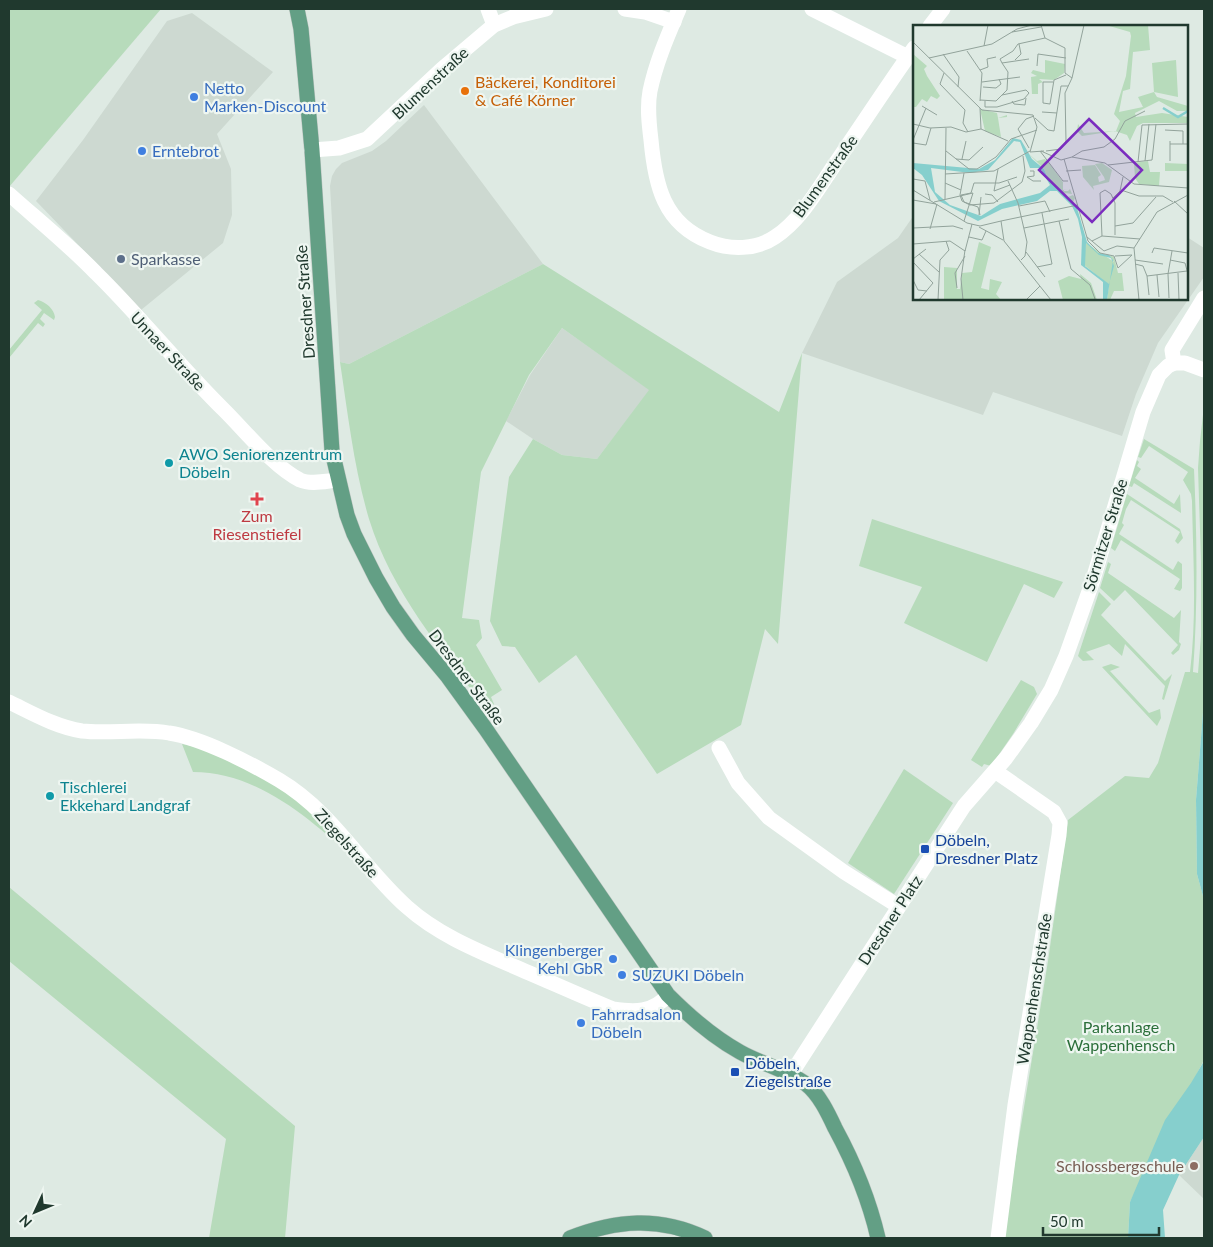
<svg xmlns="http://www.w3.org/2000/svg" width="1213" height="1247" font-family="Lato,sans-serif">
	<rect width="100%" height="100%" fill="#deeae3"/>
	<!-- built -->
	<g fill="#cdd9d1">
		<polygon points="192,13 273,72 217,134 231,169 232,215 223,243 141,310 36,201 83,140 167,21"/>
		<polygon points="424,105 543,264 349,364 340,362 330,186 332,176 336,169 342,163 372,151 386,141"/>
		<polygon points="914,215 914,299 1187,299 1187,237 1204,248 1204,277 1158,343 1136,394 1122,436 993,392 983,415 802,353 837,282 898,238"/>
		<polygon points="562,328 650,390 597,459 562,455 533,439 506,421 530,375"/>
		<polygon points="1204,1137 1204,1199 1179,1175"/>
	</g>
	<!-- green -->
	<g fill="#b7dbbb">
		<polygon points="9,9 161,9 9,187"/>
		<path d="M543 264 779 412 802 353 778 644 765 629 741 725 657 774 576 655 539 683 515 647 502 646 490 621 509 477 533 439 562 455 597 459 649 390 562 328 529 375 481 472 462 618 479 620 482 638 476 645 502 690 491 697 494 704 487 710C442 651 391 591 369 519 354 468 348 415 340 362L349 364Z"/>
		<path d="M38 300C46 302 54 309 55 317L54 320 44 313 40 319 45 324 43 327 38 323 9 358V350L42 310 34 303Z"/>
		<path d="M1204 406V700L1196 800 1197 874 1204 900V1060L1130 1202 1128 1238H1005L1006 1217 1048 961 1068 820 1125 776 1149 778 1158 763 1185 672H1190C1197 615 1193 558 1192 501L1191 494 1183 480 1188 472 1149 446 1141 458 1138 457 1144 439 1194 469C1197 537 1198 605 1193 672L1198 673 1201 636V561L1198 468 1200 441Z"/>
		<polygon points="1137,460 1139,462 1137,466 1141,469 1135,478 1174,504 1180,494 1181,513 1134,483 1132,487 1129,486"/>
		<polygon points="1127,494 1180,529 1183,538 1178,544 1175,541 1180,532 1131,500 1126,509 1122,523 1124,525 1119,534 1173,570 1178,561 1182,564 1182,588 1180,591 1174,589 1180,579 1121,540 1115,551 1111,548"/>
		<polygon points="872,519 1063,582 1054,598 1024,584 987,662 904,623 922,587 859,566"/>
		<polygon points="1108,562 1111,564 1108,573 1174,618 1181,610 1179,642 1181,644 1179,650 1173,655 1171,653 1178,645 1125,590 1114,601 1100,588"/>
		<polygon points="1099,592 1111,604 1101,615 1165,681 1172,674 1164,700 1162,699 1165,686 1125,644 1122,656 1109,644 1086,652 1094,660 1083,661 1078,656"/>
		<polygon points="1111,664 1120,667 1110,671 1149,713 1160,709 1161,718 1157,726 1102,667"/>
		<polygon points="1021,680 1034,687 1037,694 1013,734 991,766 984,764 982,767 971,760"/>
		<path d="M182 744 205 749 245 766 307 804 358 862C312 821 259 772 193 772Z"/>
		<polygon points="904,769 953,803 894,894 848,863"/>
		<polygon points="9,887 295,1126 285,1238 209,1238 226,1139 9,961"/>
	</g>
	<!-- water -->
	<g fill="#86cfcd">
		<polygon points="1204,700 1204,900 1197,874 1196,800"/>
		<polygon points="1204,1061 1204,1137 1179,1175 1163,1210 1165,1238 1128,1238 1130,1202 1165,1120 1191,1083"/>
	</g>
	<g fill="none" stroke-linecap="round" stroke-linejoin="round">
		<!-- major casing -->
		<g stroke="#bcc4c0" stroke-width="16">
			<g id="major">
				<path d="M297 9 301 29 312 150 332 451 347 515 354 534 376 578 393 607 413 635 448 677 485 728 668 995C690 1017 713 1037 740 1052 761 1064 786 1069 806 1084 819 1094 828 1113 835 1128 854 1163 869 1199 878 1238"/>
				<path d="M570 1238C616 1220 659 1216 705 1238"/>
			</g>
		</g>
		<!-- minor -->
		<g stroke="#fff" stroke-width="15">
			<polyline points="488,9 494,25"/>
			<polyline points="625,9 645,12 674,22"/>
			<path d="M679 9C668 35 656 62 650 91 647 107 649 124 651 140 655 184 663 224 710 242 730 250 756 250 775 237 801 220 818 189 835 164 861 126 887 86 914 48"/>
			<polyline points="812,9 908,57"/>
			<polyline points="930,26 943,9"/>
			<polyline points="312,150 339,148 367,139 442,69 494,25 513,17 546,9"/>
			<path d="M9 194C38 220 69 245 96 273 141 317 180 367 225 411 246 432 274 467 300 480 311 485 326 481 338 480"/>
			<polyline points="1174,363 1185,363 1204,370"/>
			<path d="M9 702C32 713 56 727 82 731 109 734 142 728 169 733 202 738 250 763 279 780 333 812 362 867 407 907 437 934 476 950 513 966 546 980 579 995 613 1009 634 1012 653 1013 668 995"/>
			<polyline points="719,748 738,783 769,818 844,872 898,906"/>
			<polyline points="995,771 1054,812 1060,823 1059,835 1015,1105 998,1238"/>
			<polyline points="791,1074 964,806 1006,758 1031,723 1051,690 1066,656 1092,583 1143,412 1159,375 1168,366 1174,363 1172,350 1204,298"/>
		</g>
		<!-- major -->
		<use href="#major" stroke="#639f85" stroke-width="15"/>
	</g>
	<!-- markers -->
	<circle fill="#e8710a" stroke="#eef6f1" stroke-width="2" cx="465" cy="91" r="5"/>
	<g fill="#3f7fe0" stroke="#eef6f1" stroke-width="2">
		<circle cx="194" cy="97" r="5"/>
		<circle cx="142" cy="151" r="5"/>
		<circle cx="613" cy="959" r="5"/>
		<circle cx="622" cy="975" r="5"/>
		<circle cx="581" cy="1023" r="5"/>
	</g>
	<circle fill="#5c6f8a" stroke="#eef6f1" stroke-width="2" cx="121" cy="259" r="5"/>
	<g fill="#0f9aa8" stroke="#eef6f1" stroke-width="2">
		<circle cx="169" cy="463" r="5"/>
		<circle cx="50" cy="796" r="5"/>
	</g>
	<path fill="#e0444e" stroke="#eef6f1" stroke-width="2" d="M254.5 491.5h5v5h5v5h-5v5h-5v-5h-5v-5h5z"/>
	<g fill="#1a4fb4" stroke="#eef6f1" stroke-width="2">
		<rect x="920" y="844" width="10" height="10" rx="2.5"/>
		<rect x="730" y="1067" width="10" height="10" rx="2.5"/>
	</g>
	<circle fill="#8d6e63" stroke="#eef6f1" stroke-width="2" cx="1194" cy="1166" r="5"/>
	<g text-anchor="middle" stroke-width="4.5" stroke-linejoin="round" paint-order="stroke">
		<!-- food labels -->
		<g font-size="16" fill="#c56008" stroke="#eef6f1" text-anchor="start">
			<text x="475" y="88">Bäckerei, Konditorei<tspan x="475" dy="18">&amp; Café Körner</tspan></text>
		</g>
		<!-- street labels -->
		<g font-size="16" fill="#20392e" stroke="#eef6f1">
			<text transform="translate(430 83) rotate(-43)" y="6">Blumenstraße</text>
			<text transform="translate(825 176) rotate(-54)" y="6">Blumenstraße</text>
			<text transform="translate(305 302) rotate(-94)" y="6">Dresdner Straße</text>
			<text transform="translate(168 351) rotate(47)" y="6">Unnaer Straße</text>
			<text transform="translate(1105 535) rotate(-73)" y="6">Sörmitzer Straße</text>
			<text transform="translate(467 677) rotate(53)" y="6">Dresdner Straße</text>
			<text transform="translate(347 843) rotate(48)" y="6">Ziegelstraße</text>
			<text transform="translate(890 920) rotate(-57)" y="6">Dresdner Platz</text>
			<text transform="translate(1034 989) rotate(-81)" y="6">Wappenhenschstraße</text>
		</g>
		<!-- shop labels -->
		<g font-size="16" fill="#366cbe" stroke="#eef6f1" text-anchor="start">
			<text x="204" y="94">Netto<tspan x="204" dy="18">Marken-Discount</tspan></text>
			<text x="152" y="157">Erntebrot</text>
			<text x="603" y="956" text-anchor="end">Klingenberger<tspan x="603" dy="18">Kehl GbR</tspan></text>
			<text x="632" y="981">SUZUKI Döbeln</text>
			<text x="591" y="1020">Fahrradsalon<tspan x="591" dy="18">Döbeln</tspan></text>
		</g>
		<!-- service labels -->
		<g font-size="16" fill="#4e5e75" stroke="#eef6f1" text-anchor="start">
			<text x="131" y="265">Sparkasse</text>
		</g>
		<!-- culture labels -->
		<g font-size="16" fill="#0d838f" stroke="#eef6f1" text-anchor="start">
			<text x="179" y="460">AWO Seniorenzentrum<tspan x="179" dy="18">Döbeln</tspan></text>
			<text x="60" y="793">Tischlerei<tspan x="60" dy="18">Ekkehard Landgraf</tspan></text>
		</g>
		<!-- health labels -->
		<g font-size="16" fill="#be3a42" stroke="#eef6f1">
			<text x="257" y="522">Zum<tspan x="257" dy="18">Riesenstiefel</tspan></text>
		</g>
		<!-- transit labels -->
		<g font-size="16" fill="#164399" stroke="#eef6f1" text-anchor="start">
			<text x="935" y="846">Döbeln,<tspan x="935" dy="18">Dresdner Platz</tspan></text>
			<text x="745" y="1069">Döbeln,<tspan x="745" dy="18">Ziegelstraße</tspan></text>
		</g>
		<!-- park labels -->
		<g font-size="16" fill="#2b6f3a" stroke="#eef6f1">
			<text x="1121" y="1033">Parkanlage<tspan x="1121" dy="18">Wappenhensch</tspan></text>
		</g>
		<!-- education labels -->
		<g font-size="16" fill="#785e54" stroke="#eef6f1" text-anchor="end">
			<text x="1184" y="1172">Schlossbergschule</text>
		</g>
	</g>
	<!-- overview -->
	<g transform="translate(913 25)">
		<rect width="275" height="275" fill="#deeae3"/>
		<path d="M193 0H235L237 25 220 27 217 64 210 66 206 87 230 82 225 72 241 67 244 72 275 81V86H264L246 76 222 88 223 92 249 88 275 92V98H230L224 101 217 116 214 110 202 106 169 111 164 106 165 99 171 108 203 106 207 96 201 89 213 51 218 11 217 7ZM0 29 14 41 11 44 14 51 27 71 24 74 18 71 14 77 9 74 3 82H0ZM132 35 152 39 151 48 141 55 126 54 130 57 125 59V69H119L118 52 124 51 118 48 120 45 132 48ZM263 35 265 72 241 67 239 38ZM67 84 84 88 85 93 94 90V92L85 93 88 112 72 106ZM116 129 124 136 132 134 136 138 150 157V165L155 164 151 165V166H155L157 164 159 169 152 168 155 172 160 170 162 173 157 174 162 173 160 177 164 183 136 156 131 144ZM235 136 237 147H247L246 161 226 159 222 153 221 138ZM189 138 199 145 196 157 180 161 181 165 170 152 169 141 182 140 188 150 185 152 186 157 192 155 191 152 182 139ZM252 138 275 139V146H252ZM66 217 78 222 68 263 76 265 77 254 89 257 83 269 88 275H31V242L44 243V264H47L49 248 59 247ZM173 218 201 237 196 230 201 232 205 248H209L211 266H201L197 275H194L196 260 170 239ZM167 249 178 258 184 275H150L145 256 156 251 168 254Z" fill="#b7dbbb"/>
		<path d="M100 113 108 115 119 134 131 144 136 156 164 183 174 217 185 228 196 230 200 235 194 275H190V257L168 240 169 212 165 194 159 181 144 166H137L124 176 89 184 65 196 26 176 9 150 0 143V138L66 144 82 135ZM101 116 107 117 117 143H127L137 160 127 168 87 179 68 191 37 180 22 167 18 143 57 148 75 145ZM173 218 186 230 198 233 201 241 196 259 172 241Z" fill="#86cfcd" fill-rule="evenodd"/>
		<path fill="none" stroke="#86cfcd" stroke-width="2.5" d="M250 83 265 92 275 86"/>
		<path fill="none" stroke="#92a39b" stroke-width="1" d="M128 0 132 13 152 23V48L159 53M99 7 128 2M0 17 69 85 120 90 124 102 117 127 131 126M71 21 75 0M54 26 69 48 67 76M30 29 46 52 45 62M16 33 79 19 104 4 119 0M102 35 108 29 106 19M89 38 87 34 100 26 105 19 132 13M124 41 125 29 153 33M67 45 75 42 74 34 83 32M31 48 27 59 52 85 50 98 55 107M69 57 107 52M140 57H130V78L137 79 141 55 153 50M70 62 83 63 88 59 86 54M89 70 94 65 95 47 89 38 116 34M67 75 83 76 89 70 113 65 116 68 111 74 84 82H72V76M99 76 101 79 112 80 113 73M9 81 24 90M67 83 68 104 95 116M129 87 144 88M122 93 135 105 141 106 148 61H155M0 99 17 103 38 102 53 107 68 104M252 105 270 106V119M0 115 13 83M0 118 13 120 18 103M257 119H275M116 123 105 104 113 94 121 91M33 126 56 144H64L83 132 98 114 124 105M127 126 150 156H155M128 126 148 135 159 132 192 138 221 159 275 163M133 126 148 124 153 116 152 68 159 53 171 0M159 132 169 126 191 122 202 114 212 96 232 86M43 134 56 135 70 122M49 134 53 116M151 134 175 216 187 228 201 231 205 243M232 136 236 99M257 136V116M225 137 229 100 275 99M195 140 239 135 243 99M85 144 81 166 97 160M153 146 168 145M51 148 47 170 49 176 57 180 81 178 109 157 112 146 110 131M32 149 81 146 117 126M114 152 120 156H128M114 152 121 151V146H117M0 154 12 156 17 175M95 156 105 178 114 217 112 231 108 235M32 158 48 165M0 165 54 198 67 201 88 196 91 216 138 275M208 165 226 171H250L260 177M72 169 79 170 85 177M200 173 207 166 210 152M32 174 33 103M0 175 23 179M261 176 275 189M21 177 60 168 51 196M106 181 132 176 137 187M66 190 68 172M67 190 65 182 51 177 48 170 58 168 61 158H86L104 152M88 196 165 180M146 196 158 244 177 260 182 274M202 201 220 198 243 172M66 202 90 215M0 203 40 201 50 204M111 203 156 194M17 204 24 179M189 211 187 168 192 165 198 169 202 178V210M56 212 69 215 73 206M174 212 191 226 204 221 221 223M179 216 189 211 227 214M0 219 37 216 52 226 59 199M113 227 132 252M239 228 241 223 275 228M6 229 26 247M202 231 219 230M0 234 13 224M222 235 250 239M257 235 272 238 275 249M0 237 20 258 6 275M222 239 230 241 234 251 274 246M124 242 139 239 129 188M205 243 219 230M265 248 266 275M244 250 246 272M234 251 236 270M0 255 5 265 14 266M44 263 42 248 52 231M256 273 255 249 259 226M25 275 27 235 36 225 33 216M50 275 48 254 52 225M113 275 127 261M226 275 221 223 244 187 275 170"/>
		<path fill="#7b2cbf" fill-opacity="0.15" stroke="#7b2cbf" stroke-width="2.5" d="M176 94 229 145 179 197 126 145Z"/>
		<rect width="275" height="275" fill="none" stroke="#20392e" stroke-width="2.5"/>
	</g>
	<!-- border -->
	<rect width="1213" height="1247" fill="none" stroke="#20392e" stroke-width="20"/>
	<!-- north arrow -->
	<g transform="translate(35 1212) rotate(226)" stroke="#eef6f1" stroke-width="4" paint-order="stroke">
	<path d="M0-4L9 19L0 12L-9 19Z" fill="#20392e"/>
	<text y="-8" font-size="14" font-weight="bold" text-anchor="middle" fill="#20392e">N</text>
	</g>
	<!-- scale -->
	<path d="M1043 1227v8h116v-8" fill="none" stroke="#20392e" stroke-width="2.5"/>
	<text x="1050" y="1227" font-size="15" fill="#20392e" stroke="#eef6f1" stroke-width="4" paint-order="stroke">50 m</text>
</svg>
